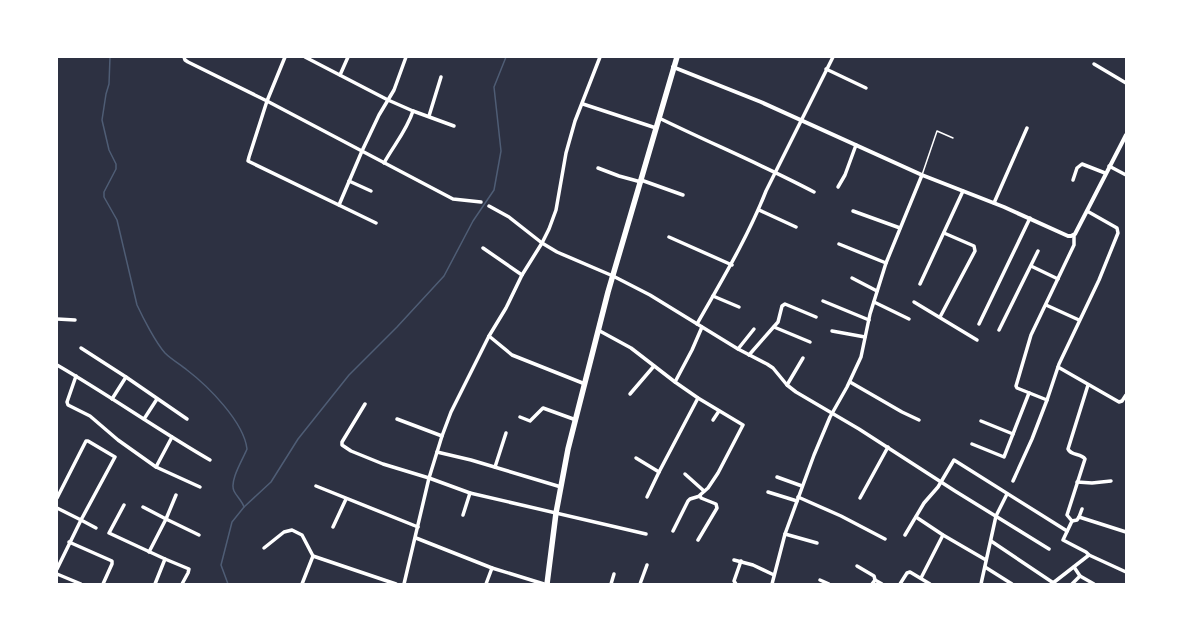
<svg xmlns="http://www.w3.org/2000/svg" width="1183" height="641" font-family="Rubik,sans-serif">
	<rect width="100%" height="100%" fill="#2d3142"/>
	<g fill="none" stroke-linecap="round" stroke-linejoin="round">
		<!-- stream -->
		<g stroke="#4f5d75" stroke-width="1.5">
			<path d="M110 57 109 84 106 94 102 120 109 150 116 164V169L104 192V197L117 220 137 305C143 318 156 343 165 353 172 360 180 364 187 370 208 386 244 422 247 449 243 459 229 481 234 491 237 497 242 501 244 507"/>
			<polyline points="228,584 221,565 232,522 244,507 271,482 298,439 349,375 397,327 444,276 473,221 494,190 501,151 494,87 506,57"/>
		</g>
		<!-- service -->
		<polyline stroke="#fff" stroke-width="1.5" points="922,175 937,131 953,138"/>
		<!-- minor -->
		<g stroke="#fff" stroke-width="3.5">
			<polyline points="184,57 185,60 188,62 267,101 249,157 248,161 250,162 376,223"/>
			<polyline points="285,57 267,101 453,199 481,202"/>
			<polyline points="305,57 388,100 413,111 454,126"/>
			<polyline points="1094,64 1126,83"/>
			<polyline points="826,69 866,88"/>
			<polyline points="340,75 348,57"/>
			<polyline points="583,104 656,128"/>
			<polyline points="429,116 441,77"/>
			<path d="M659 118C710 143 763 165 814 192"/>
			<path d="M384 163C394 145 407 130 413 111"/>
			<polyline points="1109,166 1126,175"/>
			<polyline points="598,168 619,176 641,182"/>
			<polyline points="641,180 683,195"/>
			<polyline points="1073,180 1077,168 1082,164 1105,173"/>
			<polyline points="349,181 371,191"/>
			<polyline points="838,187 845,175 856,145"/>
			<polyline points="994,203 1027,128"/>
			<polyline points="339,205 362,151 379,115 394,90 406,57"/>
			<polyline points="489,206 509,217 542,243 557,252 613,276 650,295 738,349 767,364 773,368 787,385 796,392 859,429 955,491 1049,549"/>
			<polyline points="759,210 796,227"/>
			<polyline points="853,211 900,228"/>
			<polyline points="669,237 732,265"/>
			<polyline points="839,244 886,263"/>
			<polyline points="483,248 522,275"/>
			<polyline points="1031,266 1058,279"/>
			<polyline points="852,278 877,291"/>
			<polyline points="920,284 963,191"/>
			<polyline points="713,296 739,307"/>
			<polyline points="823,301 869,320"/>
			<polyline points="874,302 909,319"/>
			<polyline points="914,302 977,340"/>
			<polyline points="1046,305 1079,320"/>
			<polyline points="940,317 975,251 974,246 944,233"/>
			<polyline points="57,319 75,320"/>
			<path d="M697 324C722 280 748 237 766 191L833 57"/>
			<polyline points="979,324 1030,218"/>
			<polyline points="774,327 810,342"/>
			<polyline points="598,330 631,348 675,382 698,398 743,425 718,473 708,488 700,495 701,498 716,504 717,508 698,540"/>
			<polyline points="999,330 1038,251"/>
			<polyline points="832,331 865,337"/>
			<polyline points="489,336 512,355 585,384"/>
			<polyline points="81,348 126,377 187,419"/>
			<polyline points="738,349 754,329"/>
			<polyline points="749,355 778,322 782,306 785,304 816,317"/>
			<path d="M57 365C109 395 158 430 210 460"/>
			<polyline points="1058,367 1119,402 1122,401 1126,395"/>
			<polyline points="76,376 67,402 68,405 90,416 118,440 156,467 200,487"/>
			<polyline points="675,382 692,350 702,327"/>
			<polyline points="850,382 902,412 919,420"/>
			<polyline points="787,385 803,358"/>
			<path d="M1088 385 1068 449C1071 456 1081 453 1085 459L1067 515 1072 521 1063 540 1086 552 1089 555 1126 572"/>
			<polyline points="630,394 654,366"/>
			<polyline points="112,399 126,377"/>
			<polyline points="1047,400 1017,388 1016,386 1031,335 1074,245 1074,235"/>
			<polyline points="365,404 342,442 342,445 351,451 383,464 429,478 470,493 646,534"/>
			<polyline points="520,417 530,421 543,408 576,420"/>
			<polyline points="144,419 157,399"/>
			<polyline points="397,419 442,436"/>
			<polyline points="713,420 719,411"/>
			<polyline points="981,421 1013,434"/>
			<polyline points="972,444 1004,457 1029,393"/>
			<polyline points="437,452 471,460 561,487"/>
			<polyline points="636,458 659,472"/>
			<polyline points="156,467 172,437"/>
			<polyline points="495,467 506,433"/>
			<polyline points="685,474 704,491"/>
			<polyline points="777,477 802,486"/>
			<polyline points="1013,481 1032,439 1047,400 1059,364 1099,280 1118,233 1117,228 1087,211"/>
			<polyline points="1077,482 1092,483 1111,481"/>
			<polyline points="316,486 418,527"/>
			<polyline points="768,492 797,501"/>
			<polyline points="647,497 659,472 698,398"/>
			<polyline points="798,497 841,516 885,539"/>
			<polyline points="57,498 86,441 88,441 115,457 81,520 57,508"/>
			<polyline points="860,498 888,447"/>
			<polyline points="124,505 109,533 165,559 155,584"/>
			<polyline points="143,507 166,519 176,495"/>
			<polyline points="463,515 470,493"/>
			<polyline points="916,517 943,535 986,560"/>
			<polyline points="1079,517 1082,509"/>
			<polyline points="1072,521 1077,520 1079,517 1126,532"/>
			<polyline points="333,527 346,499"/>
			<polyline points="673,531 688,501 690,499 700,496"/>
			<polyline points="785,534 817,543"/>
			<polyline points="905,535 924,503 938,487 954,460 1067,531"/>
			<polyline points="416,538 492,568 544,584"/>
			<polyline points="991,541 1055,584"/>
			<polyline points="69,542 112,561 112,564 103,584"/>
			<polyline points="264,548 284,532 292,530 302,535 313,556 396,584"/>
			<polyline points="149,552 166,519 199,535"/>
			<polyline points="165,559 189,569 188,573 182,584"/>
			<polyline points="734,560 753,565 774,575"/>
			<polyline points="857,566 874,576 875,580"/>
			<polyline points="985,567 1012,584"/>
			<polyline points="1074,567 1080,576 1094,584"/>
			<polyline points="57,569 81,520 96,528"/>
			<polyline points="57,574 81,584"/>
			<polyline points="921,578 943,535"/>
			<polyline points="820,580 829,584"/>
			<polyline points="1053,583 1089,555"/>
			<polyline points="302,584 313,556"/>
			<polyline points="404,584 429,478 442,436 451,412 489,336 506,308 522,275 542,243 549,229 556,210 566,153 575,121 600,57"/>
			<polyline points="486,584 492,568"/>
			<polyline points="611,584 614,574"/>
			<polyline points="640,584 647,565"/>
			<polyline points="736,584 734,581 741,561"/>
			<polyline points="772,584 785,534 814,455 830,417 847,387 861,357 870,314 886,263 922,175"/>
			<polyline points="872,584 875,580 882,584"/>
			<polyline points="900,584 907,573 910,572 930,584"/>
			<polyline points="981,584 996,516 1007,494"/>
			<polyline points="1072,584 1080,576"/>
		</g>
		<!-- tertiary -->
		<polyline stroke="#fff" stroke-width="4" points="673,67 761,102 922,175 1004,207 1068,236 1071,236 1075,234 1126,135"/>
		<!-- trunk -->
		<polyline stroke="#fff" stroke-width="5.5" points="547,584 556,513 568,449 608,292 677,57"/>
	</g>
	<!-- border -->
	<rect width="1183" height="641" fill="none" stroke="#ffffff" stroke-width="116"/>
</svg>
